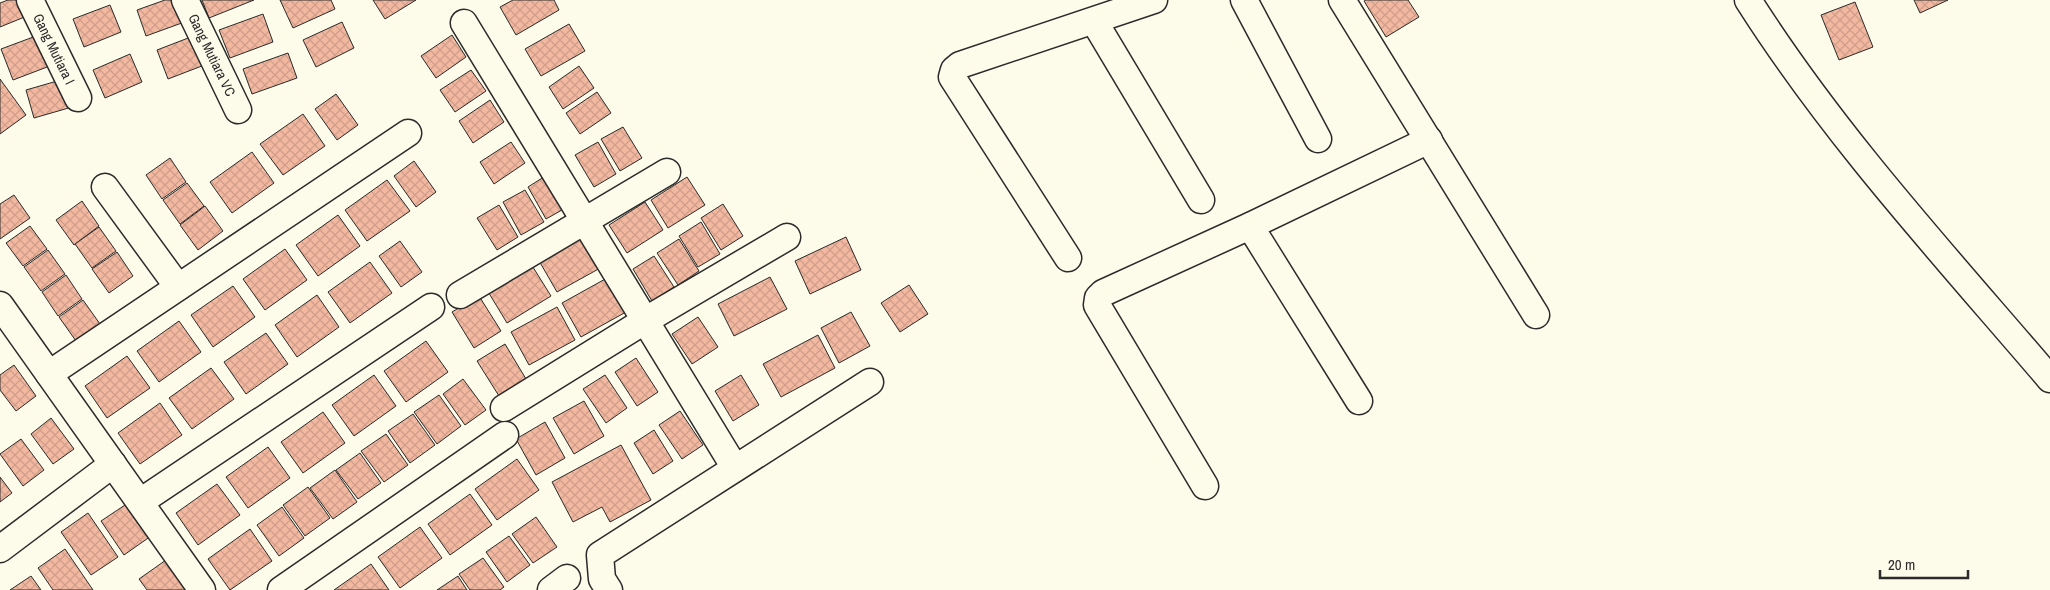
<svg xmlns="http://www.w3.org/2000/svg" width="2050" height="590" font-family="'Archivo Narrow',sans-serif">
	<defs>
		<pattern id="building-cross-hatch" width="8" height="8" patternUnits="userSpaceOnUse" patternTransform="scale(1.25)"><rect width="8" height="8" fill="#f2b8a0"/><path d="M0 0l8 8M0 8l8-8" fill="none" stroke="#d09e8a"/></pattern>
	</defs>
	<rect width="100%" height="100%" fill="#fdfbea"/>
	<!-- building -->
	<g fill="url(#building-cross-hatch)" stroke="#2b2b2b">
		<polygon points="8,0 21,0 27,16 0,27 0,3"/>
		<polygon points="165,0 182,0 190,20 146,36 137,10"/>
		<polygon points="202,0 254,0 209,18"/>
		<polygon points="280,0 331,0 335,9 293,28"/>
		<polygon points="373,0 416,0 385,19"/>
		<polygon points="513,0 554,0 559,10 516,35 500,7"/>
		<polygon points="1366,0 1408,0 1419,17 1386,37 1364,1"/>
		<polygon points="1914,0 1948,0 1920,13"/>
		<polygon points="1855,2 1873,47 1839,60 1821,15"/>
		<polygon points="110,5 121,32 84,47 73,19"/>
		<polygon points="263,14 273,42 230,58 219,30"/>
		<polygon points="342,22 354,48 316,67 303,40"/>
		<polygon points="569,24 585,51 541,76 525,49"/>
		<polygon points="44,33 55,64 13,80 1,49"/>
		<polygon points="196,35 207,64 168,79 157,50"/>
		<polygon points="452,35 466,57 436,78 421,56"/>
		<polygon points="288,53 297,78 252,94 243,69"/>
		<polygon points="130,54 142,82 105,98 93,70"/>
		<polygon points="579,66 594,88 563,109 549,87"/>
		<polygon points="471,70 486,91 455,112 440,90"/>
		<polygon points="0,79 26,115 0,134"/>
		<polygon points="64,79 72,107 34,118 26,90"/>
		<polygon points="597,92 611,113 580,134 566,113"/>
		<polygon points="336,94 358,125 337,140 315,109"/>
		<polygon points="490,100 504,122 473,143 459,121"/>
		<polygon points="303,114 325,146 283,175 260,144"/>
		<polygon points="623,127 642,158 620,171 601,139"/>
		<polygon points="511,142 525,163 494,184 480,162"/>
		<polygon points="598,142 616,174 594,187 575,155"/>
		<polygon points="252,152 274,183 232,213 210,182"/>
		<polygon points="170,158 186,182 162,199 146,175"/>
		<polygon points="414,161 436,192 416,207 394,176"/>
		<polygon points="550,173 569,206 546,219 528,187"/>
		<polygon points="687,177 705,205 668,228 651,200"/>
		<polygon points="387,180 410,211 367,241 345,210"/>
		<polygon points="187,183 204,206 180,224 163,200"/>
		<polygon points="525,190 544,222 521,235 503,202"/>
		<polygon points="14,195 30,218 0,239 0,204"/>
		<polygon points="82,201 99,226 74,245 56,220"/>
		<polygon points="645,202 663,230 627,253 609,225"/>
		<polygon points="723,204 743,236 721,250 701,218"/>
		<polygon points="499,205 518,237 497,250 477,218"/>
		<polygon points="205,206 223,231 198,250 180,225"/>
		<polygon points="338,215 360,246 318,276 296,245"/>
		<polygon points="701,222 720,254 698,267 679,236"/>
		<polygon points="30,226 47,249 23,266 6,243"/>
		<polygon points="99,227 116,251 92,268 75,244"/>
		<polygon points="583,233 602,267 557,292 538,259"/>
		<polygon points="846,237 861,270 810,294 795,261"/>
		<polygon points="679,239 699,271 678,285 657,253"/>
		<polygon points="400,241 422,272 401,287 379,256"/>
		<polygon points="285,249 307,280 265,310 243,279"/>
		<polygon points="48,250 65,274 41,291 24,267"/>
		<polygon points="117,252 133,276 109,293 92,269"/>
		<polygon points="654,256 674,287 652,301 633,269"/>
		<polygon points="370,262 392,293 350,323 328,292"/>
		<polygon points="531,264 551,296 507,323 487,290"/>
		<polygon points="66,275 82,299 58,316 42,292"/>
		<polygon points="770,277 787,309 734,336 718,304"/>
		<polygon points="607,278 626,312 581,337 562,303"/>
		<polygon points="909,285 928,314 900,332 881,303"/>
		<polygon points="233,286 255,317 213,347 191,315"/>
		<polygon points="317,295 339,327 297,357 275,325"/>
		<polygon points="479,296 501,331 474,348 452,312"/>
		<polygon points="83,300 100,324 76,341 59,317"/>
		<polygon points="557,307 575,340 529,365 511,332"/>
		<polygon points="851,312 870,346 839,363 821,328"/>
		<polygon points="698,317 718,347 692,364 672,334"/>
		<polygon points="179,321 201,352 159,382 137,351"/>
		<polygon points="266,333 288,364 246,394 224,362"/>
		<polygon points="818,335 835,368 781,397 763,364"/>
		<polygon points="426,341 448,372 406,402 384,371"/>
		<polygon points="505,344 526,379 499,396 477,361"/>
		<polygon points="127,356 150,388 107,418 85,386"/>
		<polygon points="636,358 658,392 637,406 615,372"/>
		<polygon points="14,365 36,396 16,411 0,390 0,375"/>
		<polygon points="211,368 234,399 192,429 169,398"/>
		<polygon points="374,375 396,406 354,436 332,405"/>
		<polygon points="605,375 627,408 606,423 583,389"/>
		<polygon points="741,375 759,405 733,421 715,391"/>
		<polygon points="463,379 486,410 465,425 443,394"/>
		<polygon points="439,395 461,426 437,444 414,412"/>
		<polygon points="584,401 604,436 574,454 553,418"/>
		<polygon points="160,403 182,435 140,464 118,433"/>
		<polygon points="680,411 703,445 682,459 659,425"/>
		<polygon points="323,412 345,443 303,473 281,442"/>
		<polygon points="413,414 435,445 410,463 388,431"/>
		<polygon points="51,418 74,449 53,464 31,434"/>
		<polygon points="545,422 565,458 536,475 516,439"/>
		<polygon points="654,430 673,461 653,474 634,443"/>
		<polygon points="386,434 408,465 384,482 361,451"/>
		<polygon points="21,439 44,470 23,486 0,454"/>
		<polygon points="621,445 651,500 610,522 602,507 573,522 552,482"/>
		<polygon points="268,447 290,478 248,508 226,477"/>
		<polygon points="360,453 381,483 358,499 336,470"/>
		<polygon points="517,459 539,490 497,520 475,489"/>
		<polygon points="335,470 357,502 333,519 310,488"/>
		<polygon points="0,477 12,493 0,502"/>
		<polygon points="217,484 240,515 198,545 176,513"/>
		<polygon points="308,487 330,518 305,536 283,505"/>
		<polygon points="470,494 492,525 450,555 428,524"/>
		<polygon points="128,503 151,536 124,555 101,521"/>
		<polygon points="282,507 304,538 279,556 257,525"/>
		<polygon points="88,513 118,557 91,575 61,532"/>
		<polygon points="536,517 557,547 533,563 512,534"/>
		<polygon points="420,527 442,558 400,588 378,557"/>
		<polygon points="250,529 272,561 230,590 208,559"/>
		<polygon points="509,536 530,565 507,582 486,552"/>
		<polygon points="65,549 93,590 53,590 38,568"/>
		<polygon points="483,558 504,587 500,590 470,590 459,574"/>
		<polygon points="166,560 189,590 147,590 139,579"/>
		<polygon points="371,564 389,590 334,590"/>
		<polygon points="31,576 41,590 10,590"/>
		<polygon points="458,576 467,590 437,590"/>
	</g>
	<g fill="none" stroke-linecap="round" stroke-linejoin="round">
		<!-- minor casing -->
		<g stroke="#2b2b2b" stroke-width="29">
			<g id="minor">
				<polyline points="30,0 78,98"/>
				<polyline points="185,0 238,110"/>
				<polyline points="1244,0 1318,139"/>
				<polyline points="1342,0 1536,315"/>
				<path d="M1748 0C1835 137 1945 256 2050 379"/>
				<polyline points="1094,21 1201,200"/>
				<polyline points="464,23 735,468"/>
				<polyline points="105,187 178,287"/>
				<polyline points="1250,226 1359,401"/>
				<polyline points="1068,258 952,77 954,70 960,65 1154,0"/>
				<polyline points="460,295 667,172"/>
				<polyline points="0,305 202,590"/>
				<polyline points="49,374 408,133"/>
				<polyline points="504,408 646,320 787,237"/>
				<polyline points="1205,486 1097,305 1098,298 1103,293 1250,226 1429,140"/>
				<polyline points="140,502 431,307"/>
				<polyline points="0,549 113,464"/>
				<polyline points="281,590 505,435"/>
				<polyline points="551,590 567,578"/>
				<polyline points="609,590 602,579 600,555 870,382"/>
			</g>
		</g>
		<!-- minor -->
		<use href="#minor" stroke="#fdfbea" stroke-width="26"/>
	</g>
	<g text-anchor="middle" stroke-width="4" stroke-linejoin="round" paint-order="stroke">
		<!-- street labels -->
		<g font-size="14" fill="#2b2b2b" stroke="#fdfbea">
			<text transform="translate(54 49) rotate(64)" y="5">Gang Mutiara I</text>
			<text transform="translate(212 55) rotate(64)" y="5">Gang Mutiara VC</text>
		</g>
	</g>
	<!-- scale -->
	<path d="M1880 570v8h88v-8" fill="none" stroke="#2b2b2b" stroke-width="2.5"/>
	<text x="1888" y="570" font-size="15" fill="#2b2b2b" stroke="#fdfbea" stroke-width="4" paint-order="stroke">20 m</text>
</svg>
